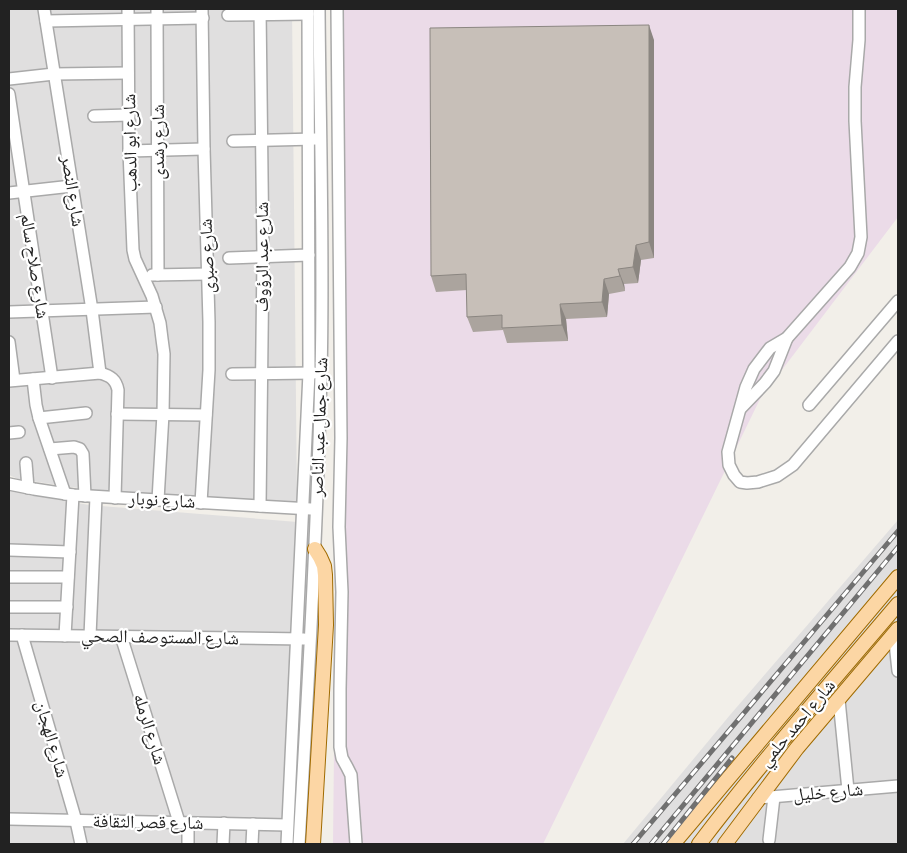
<svg xmlns="http://www.w3.org/2000/svg" width="907" height="853" font-family="'Alegreya Sans','Noto Naskh Arabic',sans-serif">
	<rect width="100%" height="100%" fill="#f2efe9"/>
	<!-- residential -->
	<g fill="#e0dfdf">
		<polygon points="9,9 292,9 297,502 92,490 18,479 9,475"/>
		<polygon points="9,488 43,497 89,505 310,523 296,844 9,844"/>
		<polygon points="898,520 898,844 623,844 730,715"/>
	</g>
	<!-- industrial -->
	<polygon fill="#ebdbe8" points="342,9 898,9 898,217 760,399 543,844 333,844"/>
	<g fill="none" stroke-linecap="round" stroke-linejoin="round">
		<!-- minor casing -->
		<g stroke="#a9a9a9" stroke-width="14">
			<g id="minor">
				<polyline points="44,9 92,310 100,373"/>
				<polyline points="128,9 129,151 133,250 135,259 152,296 160,323 162,339 164,354 163,414 158,500"/>
				<polyline points="157,9 158,275"/>
				<polyline points="260,9 263,257 260,506"/>
				<polyline points="337,9 341,438 339,527 342,592 340,689 340,747 342,758 347,767 351,775 356,844"/>
				<polyline points="859,9 859,40 855,87 855,121 861,237 858,253 850,267 787,338 770,348 754,369 746,387 728,452 729,465 734,475 740,482 747,483 758,482 777,476 793,465 898,341"/>
				<polyline points="228,15 308,14"/>
				<polyline points="46,21 203,18"/>
				<polyline points="9,79 54,74 128,73"/>
				<polyline points="9,94 52,378"/>
				<polyline points="94,116 129,115"/>
				<polyline points="233,141 316,139"/>
				<polyline points="129,151 204,149"/>
				<polyline points="9,193 72,186"/>
				<polyline points="229,258 309,255"/>
				<polyline points="152,275 208,274"/>
				<polyline points="9,312 156,307"/>
				<polyline points="9,342 14,380"/>
				<polyline points="232,374 314,373"/>
				<polyline points="33,379 36,405 39,418 65,494"/>
				<path d="M9 381 100 373C111 376 116 380 118 390L115 498"/>
				<polyline points="809,405 898,301"/>
				<polyline points="741,408 765,383 774,371 787,338"/>
				<polyline points="117,414 206,415"/>
				<polyline points="39,418 86,413"/>
				<polyline points="9,433 19,432"/>
				<polyline points="50,449 74,447 80,449 83,454 85,496"/>
				<polyline points="26,463 28,488"/>
				<polyline points="9,484 34,489 73,495 311,509"/>
				<polyline points="201,503 209,370 209,322 204,149 202,9"/>
				<polyline points="9,550 70,552"/>
				<polyline points="9,577 68,577"/>
				<polyline points="9,607 67,607"/>
				<polyline points="894,633 898,671"/>
				<polyline points="9,635 304,639"/>
				<polyline points="22,635 76,821 81,844"/>
				<polyline points="65,636 73,495"/>
				<polyline points="90,636 96,497"/>
				<polyline points="121,636 179,822"/>
				<polyline points="839,700 848,790"/>
				<polyline points="758,798 898,786"/>
				<polyline points="9,819 287,825"/>
				<polyline points="769,840 774,797"/>
				<polyline points="188,844 188,823"/>
				<polyline points="223,844 224,823"/>
				<polyline points="252,844 253,824"/>
				<polyline points="287,844 309,373 308,9"/>
				<path d="M299 844C308 688 317 531 321 374 324 253 320 130 319 9"/>
			</g>
		</g>
		<!-- major casing -->
		<g stroke="#a06b00" stroke-width="16">
			<g id="major">
				<polyline points="313,844 326,625 325,575 324,566 320,557 315,549"/>
				<polyline points="673,844 898,577"/>
				<path d="M699 844C762 761 831 683 898 604"/>
				<polyline points="725,844 797,748 898,629"/>
			</g>
		</g>
		<!-- minor -->
		<use href="#minor" stroke="#fff" stroke-width="11"/>
		<!-- major -->
		<use href="#major" stroke="#fcd6a4" stroke-width="14"/>
		<!-- rail casing -->
		<g stroke="#707070" stroke-width="5">
			<g id="rail">
				<polyline points="633,844 898,531"/>
				<polyline points="651,844 898,547"/>
				<polyline points="663,844 732,758"/>
			</g>
		</g>
		<!-- rail -->
		<use href="#rail" stroke="#fff" stroke-width="3" stroke-dasharray="9" stroke-linecap="butt"/>
	</g>
	<!-- wall -->
	<polygon fill="#aba49e" points="654,40 654,258 641,260 638,283 624,284 625,291 609,294 607,317 566,319 568,341 507,343 503,330 473,332 467,317 467,290 436,292 431,276"/>
	<!-- shaded-wall -->
	<g fill="#8b8681">
		<polygon points="649,25 654,40 654,258 649,242"/>
		<polygon points="636,245 641,260 638,283 633,267"/>
		<polygon points="618,269 624,284 625,291 620,276"/>
		<polygon points="604,279 609,294 607,317 602,302"/>
		<polygon points="560,304 566,319 568,341 562,325"/>
	</g>
	<!-- building -->
	<polygon fill="#c7bfb8" stroke="#8b8681" points="649,25 649,242 636,245 633,267 618,269 620,276 604,279 602,302 560,304 562,325 502,328 502,315 467,317 466,274 431,276 430,28"/>
	<g text-anchor="middle" stroke-width="4.5" stroke-linejoin="round" paint-order="stroke">
		<!-- street labels -->
		<g font-size="18" fill="#222" stroke="#fff">
			<text transform="translate(158 142) rotate(-90)" y="6">شارع رشدى</text>
			<text transform="translate(130 143) rotate(-91)" y="6">شارع ابو الدهب</text>
			<text transform="translate(73 191) rotate(81)" y="6">شارع النصر</text>
			<text transform="translate(207 256) rotate(-92)" y="6">شارع صبرى</text>
			<text transform="translate(262 257) rotate(-90)" y="6">شارع عبد الرؤوف</text>
			<text transform="translate(35 266) rotate(81)" y="6">شارع صلاح سالم</text>
			<text transform="translate(319 427) rotate(-88)" y="6">شارع جمال عبد الناصر</text>
			<text transform="translate(162 500) rotate(3)" y="6">شارع نوبار</text>
			<text transform="translate(160 637) rotate(1)" y="6">شارع المستوصف الصحي</text>
			<text transform="translate(797 723) rotate(-50)" y="6">شارع احمد حلمي</text>
			<text transform="translate(150 729) rotate(73)" y="6">شارع الرمله</text>
			<text transform="translate(52 739) rotate(74)" y="6">شارع الهجان</text>
			<text transform="translate(828 792) rotate(-5)" y="6">شارع خليل</text>
			<text transform="translate(148 822) rotate(1)" y="6">شارع قصر الثقافة</text>
		</g>
	</g>
	<!-- border -->
	<rect width="907" height="853" fill="none" stroke="#222222" stroke-width="20"/>
</svg>
